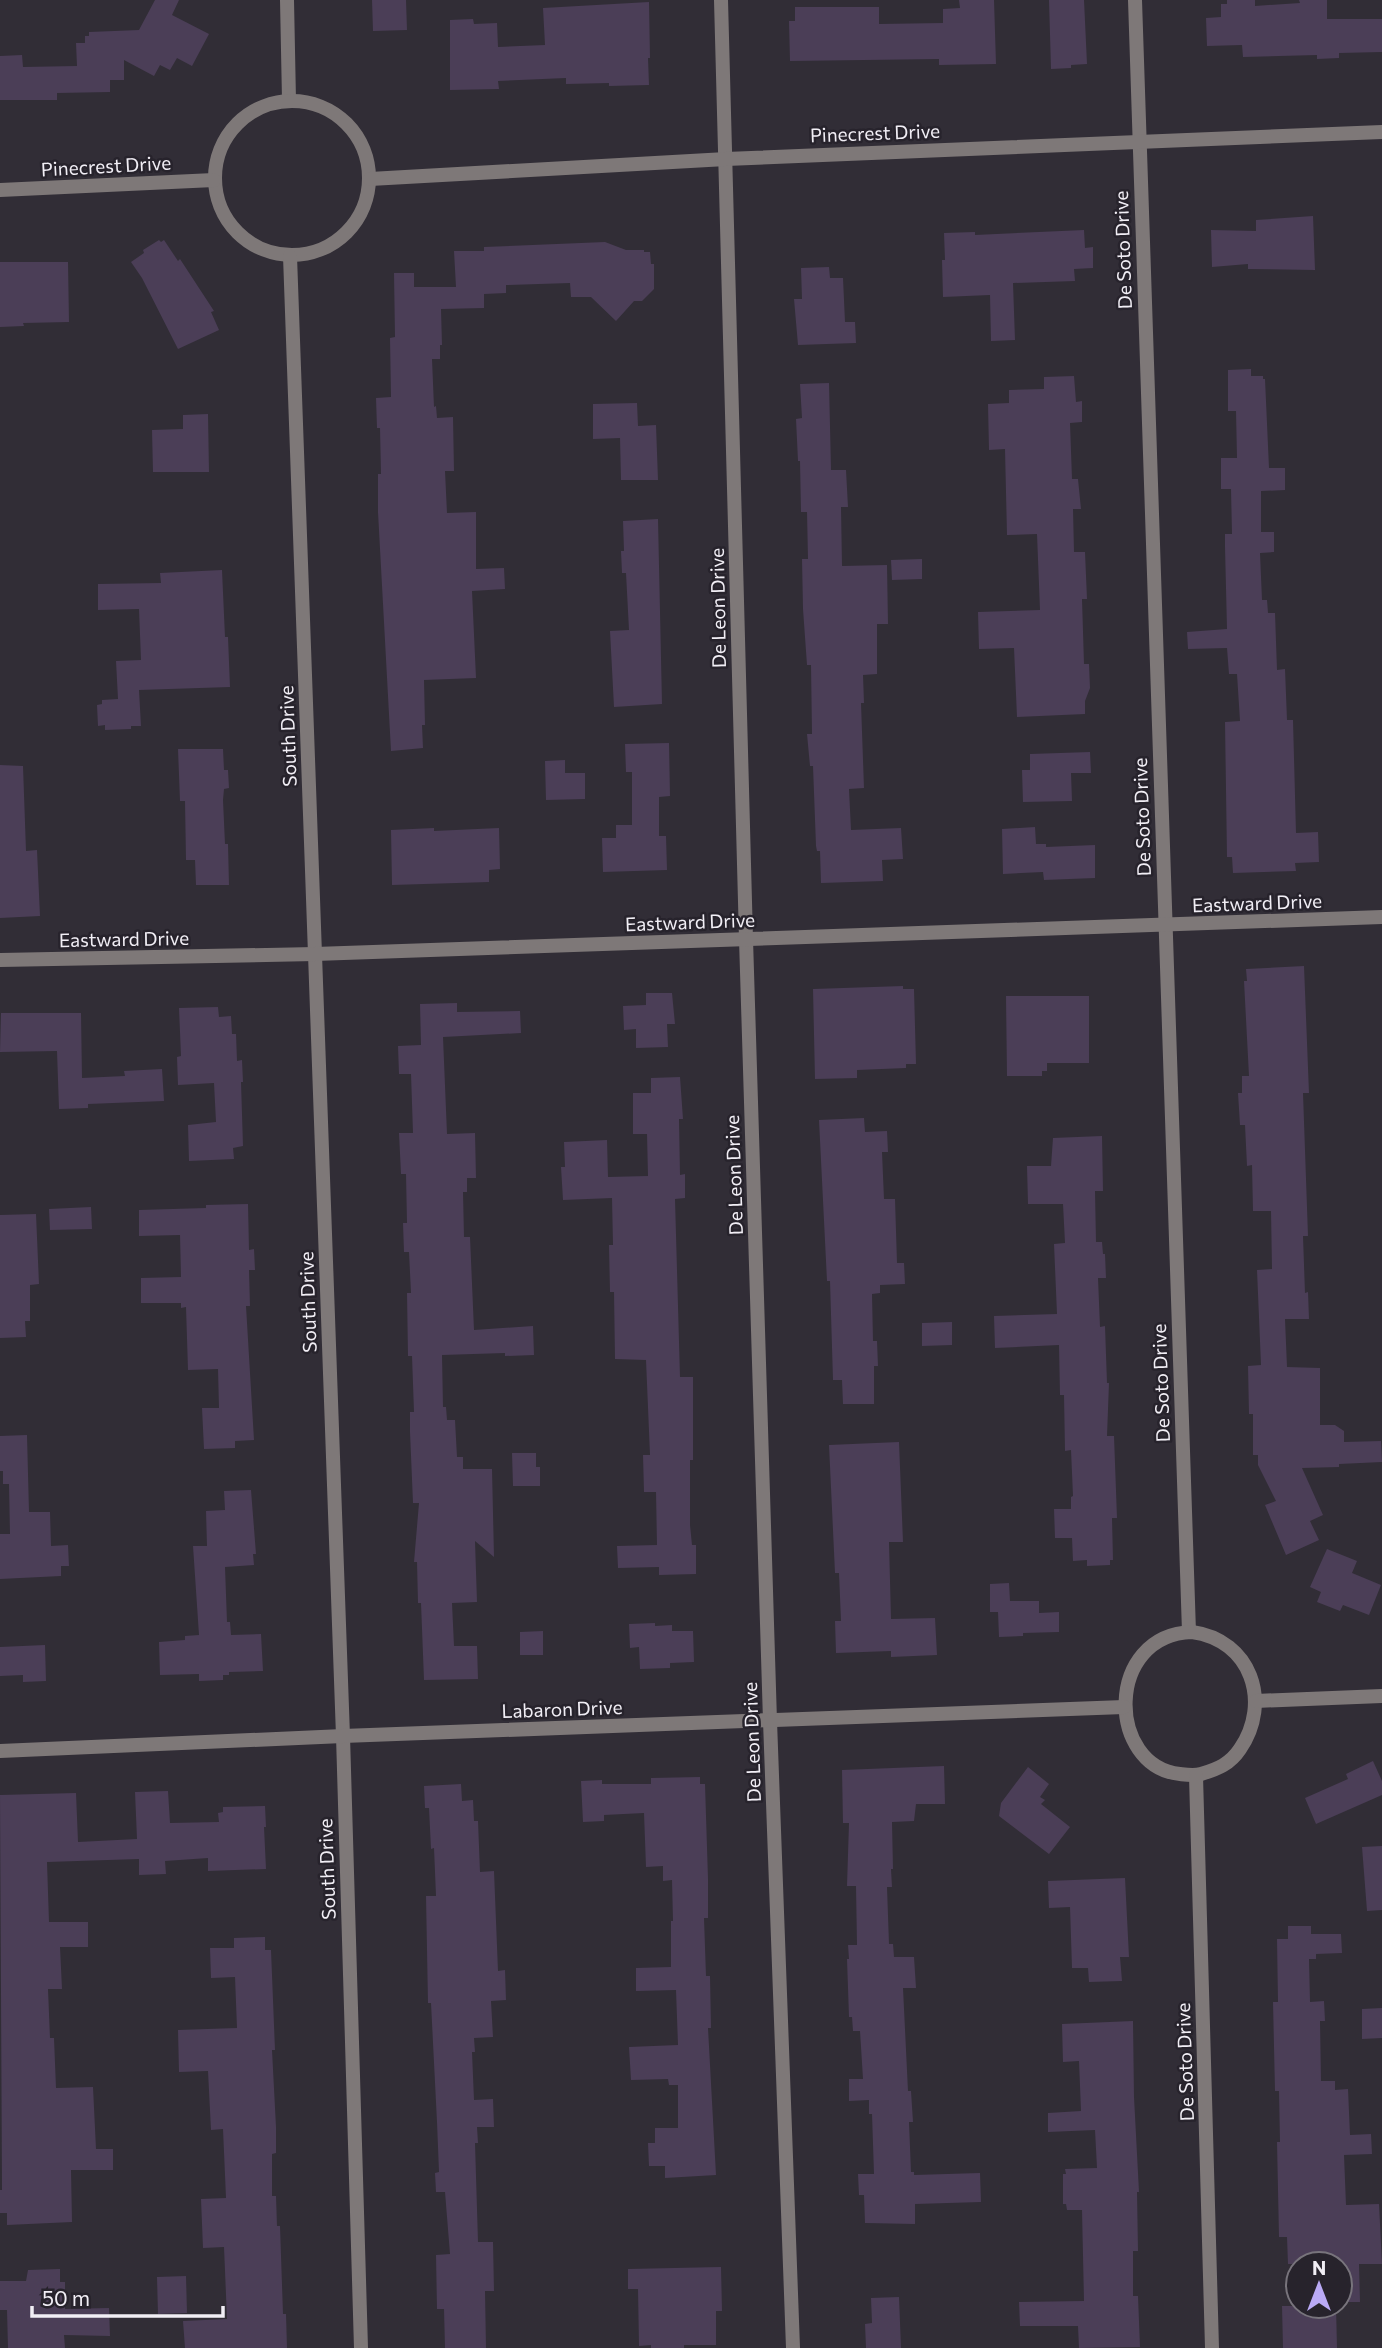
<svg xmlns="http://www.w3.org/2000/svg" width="1382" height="2348" font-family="Commissioner,sans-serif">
	<rect width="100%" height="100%" fill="#312d36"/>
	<!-- building -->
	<g fill="#4b3e57">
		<polygon points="155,0 179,0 172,15 209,34 192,66 177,58 170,70 160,65 154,76 124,60 124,80 110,80 110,92 57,93 57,100 0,100 0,56 22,55 23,67 77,66 76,43 85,43 85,36 89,36 89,32 139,30"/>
		<polygon points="372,0 406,0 407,30 373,31"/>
		<polygon points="959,0 994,0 996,64 939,65 939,59 790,61 789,21 795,21 795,7 879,7 879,24 943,23 943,9 960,8"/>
		<polygon points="1049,0 1084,0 1087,64 1071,65 1071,68 1051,69"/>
		<polygon points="1227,0 1255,0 1255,6 1300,3 1299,0 1327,0 1327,19 1382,19 1382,52 1339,53 1339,58 1317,59 1317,55 1243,57 1242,45 1207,46 1206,18 1221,17 1221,4 1227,4"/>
		<polygon points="649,2 650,58 648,58 649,85 609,86 609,83 566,84 566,78 498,81 499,89 450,90 450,20 473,19 474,24 497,23 498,47 545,45 543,8"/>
		<polygon points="1313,216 1315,270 1248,269 1248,264 1212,267 1211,230 1256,231 1256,220"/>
		<polygon points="1084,230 1085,248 1093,247 1093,268 1074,269 1075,281 1013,283 1015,340 991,341 990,295 943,297 942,260 945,260 944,233 975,232 975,235"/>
		<polygon points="159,240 161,242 164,240 178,261 180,259 214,311 211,312 219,330 178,349 142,278 131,262 144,253 143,250"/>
		<polygon points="605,242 626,250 644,250 644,252 650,252 651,264 654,264 654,289 642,301 634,301 616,321 591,297 571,297 570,283 506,285 506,293 484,294 484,308 441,309 442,345 440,345 440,359 432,359 434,407 436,406 437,418 453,417 454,471 445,471 447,513 476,512 476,569 504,568 505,589 472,591 476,678 424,680 425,725 422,725 423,748 391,751 378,512 378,474 381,474 380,428 377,428 376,398 391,397 390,338 395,337 394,273 414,273 414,287 456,287 454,251 484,251 484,247"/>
		<polygon points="0,262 68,262 69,322 23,323 24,326 0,327"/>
		<polygon points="829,267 830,278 843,278 845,322 855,322 856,343 798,345 794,299 802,299 801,268"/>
		<polygon points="1251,369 1251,376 1263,376 1263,379 1265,379 1269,468 1285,468 1285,490 1261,491 1261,532 1274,532 1274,552 1260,553 1262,600 1267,600 1268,613 1275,613 1277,670 1285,669 1287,720 1293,720 1296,833 1318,832 1319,862 1295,863 1296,871 1233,873 1232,857 1227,857 1225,722 1240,721 1237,674 1229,674 1227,648 1188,649 1187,632 1227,629 1225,547 1225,534 1232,534 1231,489 1221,489 1221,458 1237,458 1236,411 1228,411 1228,370"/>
		<polygon points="1074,376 1076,402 1082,401 1082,422 1070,423 1072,479 1078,479 1081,509 1073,509 1074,552 1085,552 1087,599 1082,599 1084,664 1089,664 1090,688 1085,701 1085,714 1017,717 1014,648 979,649 978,612 1040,610 1037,534 1007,535 1005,449 989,450 988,404 1009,403 1009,390 1044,389 1044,377"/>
		<polygon points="829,383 831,470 846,470 848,507 841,507 842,566 887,565 888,624 877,624 877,674 863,675 864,703 861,703 864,788 849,789 851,830 901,828 903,859 882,860 883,881 821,883 820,851 817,851 816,846 813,766 810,766 807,734 812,734 811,665 807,665 803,609 802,559 808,559 807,512 801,512 800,461 798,461 796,419 802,418 800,384"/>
		<polygon points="637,403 638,426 656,425 658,480 621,480 620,438 593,439 593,404"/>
		<polygon points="208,414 209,472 153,472 152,430 183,429 183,415"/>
		<polygon points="658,519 662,704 614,707 610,631 629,630 626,573 622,573 621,551 624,551 623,521"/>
		<polygon points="922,559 922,579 892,580 891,560"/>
		<polygon points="222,570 225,637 228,637 230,687 139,690 141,726 131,726 131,729 105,730 105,725 98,726 97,705 102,704 102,700 118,699 116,661 141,660 139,609 98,610 98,584 161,583 160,573"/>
		<polygon points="669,743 670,796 659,797 659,836 666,836 667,870 603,872 602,838 616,838 616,825 632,825 632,772 626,772 625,744"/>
		<polygon points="178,749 223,749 224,770 228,770 229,788 224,789 223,800 225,844 228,844 229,885 196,885 195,860 186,860 185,801 180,801"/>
		<polygon points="1090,752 1091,773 1071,773 1072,801 1023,802 1022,770 1030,770 1030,754"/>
		<polygon points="565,760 565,773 585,773 585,799 546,800 545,761"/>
		<polygon points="0,765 23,766 26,851 37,850 40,916 0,918"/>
		<polygon points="1035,827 1036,844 1046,844 1046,847 1095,845 1095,878 1044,880 1043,872 1003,874 1002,829"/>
		<polygon points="434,828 434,831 499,828 500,869 489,870 489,882 392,885 391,830"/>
		<polygon points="1304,966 1309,1093 1303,1093 1308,1236 1303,1236 1305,1293 1308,1292 1309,1319 1285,1319 1287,1367 1320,1368 1320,1425 1335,1425 1344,1431 1344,1442 1381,1441 1382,1462 1339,1464 1339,1467 1302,1468 1323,1515 1310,1521 1319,1540 1286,1555 1265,1505 1276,1501 1258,1465 1258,1455 1253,1455 1253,1414 1249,1414 1248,1366 1261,1365 1257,1270 1272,1269 1271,1211 1253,1211 1252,1165 1247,1166 1245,1125 1240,1125 1238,1093 1242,1093 1242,1076 1249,1076 1244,981 1247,981 1246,969"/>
		<polygon points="903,986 903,989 914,989 916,1064 906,1064 906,1068 857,1070 857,1078 815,1079 813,989"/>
		<polygon points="646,993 672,993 675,1024 667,1024 668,1047 636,1048 636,1029 624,1030 623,1006 646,1005"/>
		<polygon points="1006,996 1089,996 1089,1063 1047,1063 1047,1071 1042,1071 1042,1076 1007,1076"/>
		<polygon points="457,1003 457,1012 520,1011 521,1033 443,1037 447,1134 475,1133 476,1178 467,1178 467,1192 463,1192 464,1237 470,1237 474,1330 533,1326 534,1355 505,1356 505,1353 442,1355 443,1407 446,1407 447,1420 455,1420 457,1457 463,1457 463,1469 492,1469 494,1557 475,1541 477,1602 452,1603 454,1646 477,1646 478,1679 424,1680 421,1603 418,1603 417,1562 414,1562 419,1503 413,1503 410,1432 410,1412 414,1412 412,1356 408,1356 407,1293 411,1293 409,1252 404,1252 403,1223 407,1223 406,1174 401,1174 399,1133 413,1133 411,1074 399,1074 398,1046 421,1045 420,1004"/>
		<polygon points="218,1007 219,1017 231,1016 232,1034 236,1034 237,1061 242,1060 243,1082 241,1082 243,1146 233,1148 234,1159 189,1161 188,1125 216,1122 214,1083 178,1085 177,1057 181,1056 179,1008"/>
		<polygon points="1,1013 81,1013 82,1078 125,1076 124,1071 162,1069 164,1101 88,1104 88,1108 59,1109 57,1051 0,1052"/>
		<polygon points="680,1077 683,1119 679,1119 680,1175 685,1174 685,1198 675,1199 680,1377 693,1377 693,1460 690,1460 690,1525 692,1545 696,1545 696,1574 659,1575 659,1567 618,1568 617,1546 657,1545 656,1492 644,1492 643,1455 650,1455 646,1360 615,1359 614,1292 610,1292 609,1245 613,1245 612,1198 563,1200 561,1167 565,1167 564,1142 607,1140 608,1177 648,1176 647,1134 633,1134 633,1093 651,1093 651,1078"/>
		<polygon points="864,1118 865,1132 887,1131 888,1152 882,1152 884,1199 895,1199 897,1263 904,1263 905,1284 880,1285 880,1293 872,1294 873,1341 877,1341 878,1366 874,1366 874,1404 843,1404 842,1380 833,1380 830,1281 827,1281 819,1120"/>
		<polygon points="1102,1136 1103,1191 1095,1191 1096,1242 1102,1242 1103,1254 1105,1254 1106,1278 1098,1278 1100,1327 1105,1326 1107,1383 1109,1383 1107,1436 1114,1436 1117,1518 1112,1518 1113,1560 1110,1560 1110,1565 1087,1566 1087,1560 1073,1561 1072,1538 1055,1538 1054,1509 1071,1509 1071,1497 1073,1496 1071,1450 1065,1451 1064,1395 1060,1395 1059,1345 995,1348 994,1316 1057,1314 1054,1244 1065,1243 1063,1204 1028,1204 1027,1166 1051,1166 1053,1138"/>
		<polygon points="248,1204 249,1250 254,1249 255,1270 249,1270 250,1306 246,1306 254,1440 235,1441 235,1448 204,1449 202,1408 219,1408 218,1369 188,1370 186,1307 181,1308 181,1303 141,1303 141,1278 181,1277 180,1235 139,1236 139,1210 206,1208 206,1205"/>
		<polygon points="91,1207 92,1229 50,1230 49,1209"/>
		<polygon points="36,1214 39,1284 30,1285 30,1321 25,1321 26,1337 0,1338 0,1215"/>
		<polygon points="952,1322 952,1345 922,1346 922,1323"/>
		<polygon points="27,1435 29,1512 50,1512 51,1546 68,1545 69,1566 61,1566 61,1576 0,1579 0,1534 10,1534 9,1484 3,1484 3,1471 0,1471 0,1436"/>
		<polygon points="899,1442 903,1542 889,1542 891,1619 935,1618 937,1655 891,1657 891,1651 836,1653 835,1621 841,1621 839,1573 835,1573 829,1445"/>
		<polygon points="512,1453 536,1453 536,1467 540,1467 540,1486 513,1486"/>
		<polygon points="251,1490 256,1554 253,1554 254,1565 225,1567 227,1622 230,1622 231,1635 261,1634 263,1671 229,1672 229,1675 223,1675 223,1680 199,1681 199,1674 160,1675 159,1642 185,1640 185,1636 199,1635 193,1546 207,1546 206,1511 225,1510 224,1491"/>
		<polygon points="1327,1549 1357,1561 1352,1573 1381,1585 1369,1615 1343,1605 1340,1611 1317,1602 1321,1592 1310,1587"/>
		<polygon points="1009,1583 1010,1601 1039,1601 1039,1613 1059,1612 1059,1632 1023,1633 1023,1636 999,1637 998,1612 990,1612 990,1584"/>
		<polygon points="655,1623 655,1626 672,1625 672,1631 693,1631 694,1662 670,1663 670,1668 640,1669 639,1647 630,1648 629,1624"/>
		<polygon points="543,1631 543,1655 520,1655 520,1632"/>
		<polygon points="45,1645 46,1681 23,1682 23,1675 0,1676 0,1647"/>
		<polygon points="1373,1761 1382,1781 1382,1795 1316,1824 1305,1798 1348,1779 1346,1774"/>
		<polygon points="944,1766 945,1804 916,1804 914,1821 892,1822 893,1869 891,1869 892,1887 887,1887 889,1944 893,1944 894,1957 914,1957 916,1988 903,1988 908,2091 911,2091 913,2122 909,2122 911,2172 914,2172 914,2175 980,2173 981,2202 915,2204 915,2224 865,2223 864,2195 859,2195 858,2174 874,2174 872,2114 869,2114 869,2100 849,2101 849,2079 863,2079 860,2031 853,2031 852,2017 849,2017 847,1959 849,1959 848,1945 857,1945 856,1886 847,1886 849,1823 843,1823 842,1770"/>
		<polygon points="1028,1767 1049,1784 1040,1797 1045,1800 1041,1804 1070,1827 1049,1854 999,1816 1001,1803"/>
		<polygon points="700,1777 700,1784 705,1784 708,1879 708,1918 704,1918 706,1976 710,1976 711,2028 708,2028 716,2175 665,2178 665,2166 649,2166 648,2143 655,2143 655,2128 678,2128 678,2085 669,2085 668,2079 631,2080 629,2047 678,2045 676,1990 636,1991 636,1968 671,1967 671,1921 673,1921 672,1880 663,1881 663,1866 646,1867 644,1813 604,1815 604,1821 583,1822 581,1781 602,1780 602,1784 651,1784 651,1778"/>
		<polygon points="461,1784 462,1801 473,1800 474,1821 478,1821 480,1872 494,1871 498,1971 505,1970 506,2000 491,2001 493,2037 474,2038 475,2052 472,2052 474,2100 493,2099 494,2127 477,2127 478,2143 475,2143 478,2242 493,2242 494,2291 485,2291 486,2348 445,2348 444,2309 437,2309 436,2255 450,2254 445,2192 436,2192 435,2173 439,2172 437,2122 431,2003 428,2003 426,1896 436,1896 434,1848 431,1849 429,1808 425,1808 424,1786"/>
		<polygon points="168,1791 170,1823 219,1822 218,1813 223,1812 223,1807 265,1806 266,1827 264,1827 266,1869 208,1871 208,1858 165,1861 166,1874 139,1875 139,1859 47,1862 49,1922 88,1922 88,1947 60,1947 62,1989 48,1989 50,2038 54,2038 56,2088 93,2087 96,2149 113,2149 113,2170 71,2170 72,2222 7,2225 7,2213 0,2213 0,2190 2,2190 0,1795 76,1793 78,1842 137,1839 135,1792"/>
		<polygon points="1382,1846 1382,1910 1367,1911 1362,1847"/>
		<polygon points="1125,1878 1129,1957 1120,1957 1122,1981 1089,1982 1088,1968 1072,1968 1070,1907 1049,1908 1048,1881"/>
		<polygon points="1288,1926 1311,1926 1311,1934 1341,1934 1342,1953 1316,1954 1316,1959 1309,1959 1310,2002 1324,2001 1325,2021 1320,2021 1321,2081 1335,2081 1335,2090 1348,2089 1350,2135 1371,2134 1372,2154 1344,2155 1346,2205 1379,2204 1382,2264 1359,2264 1360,2302 1340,2302 1340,2264 1288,2264 1287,2237 1279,2237 1277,2142 1280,2142 1279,2091 1275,2091 1273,2002 1278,2002 1277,1939 1288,1939"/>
		<polygon points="265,1937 265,1950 271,1950 275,2050 272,2050 276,2127 276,2153 272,2154 272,2196 276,2196 277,2226 280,2226 283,2314 286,2314 287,2348 185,2348 183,2321 227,2319 224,2247 203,2248 201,2199 226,2198 223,2129 211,2130 208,2071 179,2072 178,2030 237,2028 235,1977 211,1978 210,1948 234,1948 234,1938"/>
		<polygon points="1382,2008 1382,2038 1362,2039 1362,2009"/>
		<polygon points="1133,2021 1134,2097 1139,2192 1137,2192 1138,2251 1133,2251 1133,2296 1138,2296 1140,2347 1079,2348 1078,2326 1020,2326 1019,2302 1084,2301 1082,2210 1067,2210 1066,2204 1063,2204 1063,2174 1066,2174 1065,2169 1097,2168 1095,2130 1048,2132 1048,2113 1081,2111 1079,2061 1063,2062 1062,2024"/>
		<polygon points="721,2267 722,2311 716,2311 716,2345 684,2345 684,2348 651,2348 651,2345 639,2346 638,2289 628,2289 628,2269"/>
		<polygon points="60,2269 60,2282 65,2282 65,2309 109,2308 110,2336 64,2335 65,2348 8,2348 7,2310 0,2310 0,2281 26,2281 28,2270"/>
		<polygon points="186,2276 187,2313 158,2314 157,2277"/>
		<polygon points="899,2297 901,2348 866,2348 865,2324 872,2323 871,2298"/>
		<polygon points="1282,2306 1336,2306 1337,2348 1283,2348"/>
	</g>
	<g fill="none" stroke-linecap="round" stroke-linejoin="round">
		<!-- minor -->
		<g stroke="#7e7878" stroke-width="14">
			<polyline points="287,0 289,100"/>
			<polyline points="721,0 746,939 770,1721 793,2348"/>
			<polyline points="1135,0 1189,1632"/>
			<circle cx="292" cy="178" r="77"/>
			<polyline points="370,179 726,159 1382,132"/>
			<polyline points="0,190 214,180"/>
			<polyline points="290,256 343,1736 361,2348"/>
			<polyline points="0,960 315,954 1382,917"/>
			<path d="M1192 1632C1251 1640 1272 1702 1240 1749 1230 1764 1218 1769 1201 1774 1194 1776 1188 1775 1180 1774 1107 1767 1104 1635 1192 1632Z"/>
			<polyline points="1256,1701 1382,1696"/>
			<polyline points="0,1751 343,1736 1124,1707"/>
			<polyline points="1196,1776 1212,2348"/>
		</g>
	</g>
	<g text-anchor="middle" stroke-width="5" stroke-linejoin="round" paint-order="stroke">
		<!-- street labels -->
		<g font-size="19" fill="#f1eef5" stroke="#27232c">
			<text transform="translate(875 133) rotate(-2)" y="7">Pinecrest Drive</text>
			<text transform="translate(106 166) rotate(-3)" y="7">Pinecrest Drive</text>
			<text transform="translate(1123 250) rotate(-92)" y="7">De Soto Drive</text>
			<text transform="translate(718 608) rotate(-91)" y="7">De Leon Drive</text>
			<text transform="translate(288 736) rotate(-92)" y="7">South Drive</text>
			<text transform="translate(1142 817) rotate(-92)" y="7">De Soto Drive</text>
			<text transform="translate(1257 903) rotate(-2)" y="7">Eastward Drive</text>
			<text transform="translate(690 922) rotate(-2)" y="7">Eastward Drive</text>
			<text transform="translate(124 939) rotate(-1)" y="7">Eastward Drive</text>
			<text transform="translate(734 1175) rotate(-92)" y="7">De Leon Drive</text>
			<text transform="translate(308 1302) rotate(-92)" y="7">South Drive</text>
			<text transform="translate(1161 1383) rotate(-92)" y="7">De Soto Drive</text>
			<text transform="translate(562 1709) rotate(-2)" y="7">Labaron Drive</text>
			<text transform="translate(752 1742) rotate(-92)" y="7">De Leon Drive</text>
			<text transform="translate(327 1869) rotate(-92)" y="7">South Drive</text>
			<text transform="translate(1185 2062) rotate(-92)" y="7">De Soto Drive</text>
		</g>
	</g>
	<!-- north arrow -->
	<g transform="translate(1319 2285)"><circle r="33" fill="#27232c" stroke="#78747c" stroke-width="2"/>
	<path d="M0-5L12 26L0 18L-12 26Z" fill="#baaaf6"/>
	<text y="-10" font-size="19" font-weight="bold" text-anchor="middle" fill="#f1eef5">N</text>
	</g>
	<!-- scale -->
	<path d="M32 2306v10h191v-10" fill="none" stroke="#f1eef5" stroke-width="3.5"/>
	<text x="42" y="2306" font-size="21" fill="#f1eef5" stroke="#27232c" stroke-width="5" paint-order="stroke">50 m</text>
</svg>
